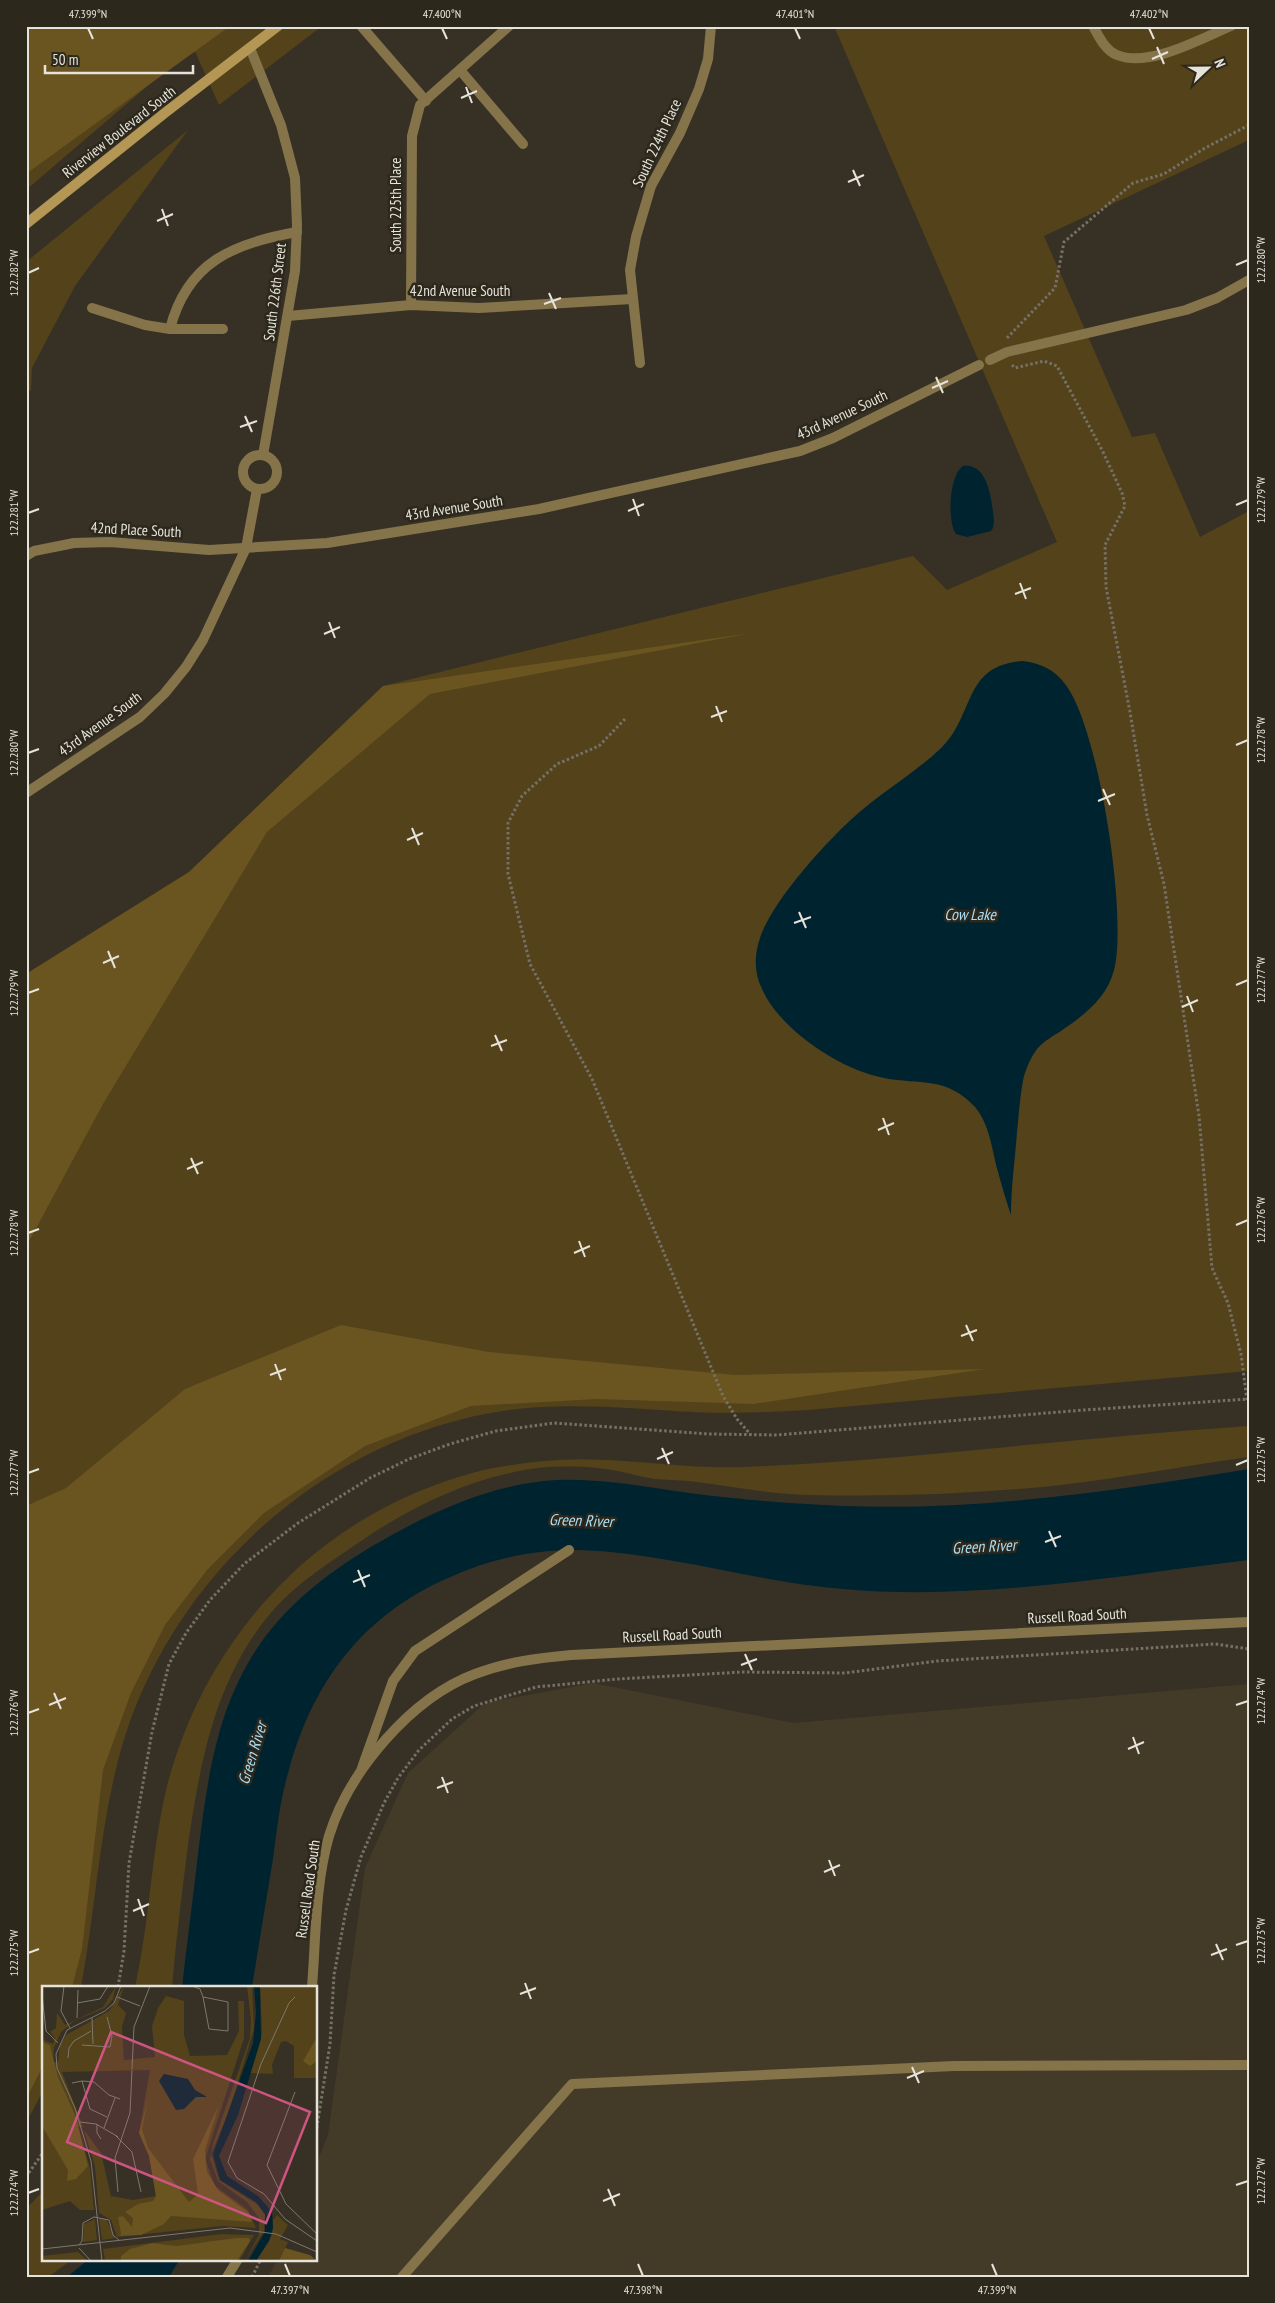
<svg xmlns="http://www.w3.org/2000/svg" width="1275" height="2303" font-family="'PT Sans Narrow',sans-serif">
	<rect width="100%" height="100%" fill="#373125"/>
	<!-- built -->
	<polygon fill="#433b28" points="593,1683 794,1723 1249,1684 1249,2277 268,2277 278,2259 316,2259 316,2165 328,2135 365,1868 408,1773 485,1703"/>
	<!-- green -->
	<g fill="#53421a">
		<polygon points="26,26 322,26 219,105 193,47 26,190"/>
		<path d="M834 26H1249V140L1044 236 1132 437 1155 433 1200 537 1249 511V1371L808 1410C770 1412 732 1414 694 1412 632 1409 571 1402 509 1410 335 1434 183 1564 127 1730 100 1812 97 1902 81 1987H44V2089L26 2123V974L189 872 383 686 913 556 947 590 1057 542Z"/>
		<polygon points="188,130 75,286 32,368 31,390 26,393 26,262"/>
		<path d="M1249 1426V1457C1183 1466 1118 1479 1052 1486 972 1494 890 1497 810 1495 769 1494 730 1486 689 1481 678 1480 666 1480 654 1479 640 1477 626 1472 612 1470 591 1466 569 1466 548 1467 482 1473 419 1502 364 1539 332 1561 296 1583 270 1614 215 1679 200 1763 188 1845 182 1893 176 1939 172 1987H135C150 1921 151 1852 167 1786 203 1648 300 1535 435 1485 460 1476 486 1468 512 1465 543 1460 574 1458 606 1460 652 1462 697 1469 743 1467 912 1460 1080 1437 1249 1426Z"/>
		<polygon points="44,2190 44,2259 73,2259 48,2277 26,2277 26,2209"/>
	</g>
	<!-- forest -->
	<g fill="#6a541f">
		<polygon points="26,26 230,26 26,174"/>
		<polygon points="751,633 430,694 267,832 103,1104 26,1247 26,974 189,872 383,686"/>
		<polygon points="341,1325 489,1352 736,1375 985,1369 753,1404 597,1399 471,1406 365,1446 264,1513 207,1570 165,1625 131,1693 103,1770 82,1949 72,1987 44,1987 44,2064 26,2099 26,1506 66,1488 185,1389"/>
	</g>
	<!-- water -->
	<g fill="#002330">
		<path d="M963 466C989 462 992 503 994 521L993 528 991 531 967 537 956 534C947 522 949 475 963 466Z"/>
		<path d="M1023 661C1040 663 1055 670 1065 684 1099 726 1128 918 1114 970 1107 998 1084 1015 1061 1031 1053 1036 1044 1041 1037 1049 1031 1057 1027 1066 1024 1076 1020 1094 1019 1114 1017 1132 1015 1160 1011 1187 1011 1215 1006 1201 1002 1186 998 1172 992 1150 990 1125 975 1107 947 1076 920 1085 884 1078 841 1070 780 1030 762 989 754 973 754 955 760 938 772 901 826 842 855 816 882 792 913 774 939 750 976 717 961 665 1023 661Z"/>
		<path d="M1249 1469V1560C1116 1576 976 1601 843 1589 754 1582 669 1553 580 1550 534 1549 490 1559 448 1578 363 1615 313 1682 289 1770 280 1799 277 1829 273 1859 266 1901 259 1944 252 1987H182C187 1943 193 1898 198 1854 207 1782 216 1709 258 1647 290 1599 342 1562 392 1535 442 1507 499 1483 557 1480 604 1478 650 1488 697 1494 745 1500 795 1504 844 1506 980 1511 1114 1491 1249 1469Z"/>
		<polygon points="89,2259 180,2259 169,2277 67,2277"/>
	</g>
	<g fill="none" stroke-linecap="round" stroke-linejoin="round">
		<!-- path -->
		<g stroke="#767167" stroke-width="3" stroke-dasharray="2.5 2.5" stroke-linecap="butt">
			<polyline points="1007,338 1055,288 1064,242 1133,183 1164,174 1205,148 1249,125"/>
			<polyline points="1012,365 1015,368 1044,361 1057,366 1103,452 1122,493 1125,506 1105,545 1106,587 1130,712 1147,815 1164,884 1199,1116 1212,1268 1228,1303 1241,1354 1247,1400"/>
			<polyline points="625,719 599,746 557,764 522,796 508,823 508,874 530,964 592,1079 723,1396 737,1419 751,1435"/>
			<polyline points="118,1987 124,1951 129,1863 152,1732 169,1664 186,1633 210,1600 244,1564 298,1523 370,1478 409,1459 450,1444 496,1431 554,1423 709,1434 777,1435 1084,1410 1249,1399"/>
			<polyline points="316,2133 330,2044 334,1975 346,1910 361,1857 384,1803 398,1778 419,1750 452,1719 474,1706 536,1687 618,1679 743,1672 845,1673 937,1661 1215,1644 1249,1649"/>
			<polyline points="26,2177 44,2151"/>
			<polyline points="252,2277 261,2259"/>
		</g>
		<!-- lane -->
		<g stroke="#85734a" stroke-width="10">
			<polyline points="362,27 426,101"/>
			<polyline points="460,70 523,144"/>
			<polyline points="362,1768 393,1681 415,1651 569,1550"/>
		</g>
		<!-- street -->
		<g stroke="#85734a" stroke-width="10">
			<path d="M1093 26C1099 37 1105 50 1117 55 1149 68 1200 39 1231 26"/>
			<polyline points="250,48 281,125 295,178 297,225 295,271 263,455"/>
			<polyline points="411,305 412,136 420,105 509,26"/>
			<polyline points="92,308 145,325 170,329 223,329"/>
			<polyline points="288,316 411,305 479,308 632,299"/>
			<path d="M170 329C187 262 234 243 297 232"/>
			<polyline points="990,360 1007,352 1186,310 1217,298 1249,280"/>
			<polyline points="640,363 630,270 636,237 651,186 680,133 699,89 708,59 711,26"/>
			<circle cx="260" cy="472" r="17"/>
			<polyline points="26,556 34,551 74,543 110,542 209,550 327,543 539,509 800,451 833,438 979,365"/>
			<polyline points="26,793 140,717 164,694 186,667 203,640 246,548 257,489"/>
			<path d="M312 1987C316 1937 315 1884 329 1836 349 1771 411 1698 475 1674 506 1662 538 1658 571 1655L1249 1622"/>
			<polyline points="227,2277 238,2259"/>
			<polyline points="402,2277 572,2084 954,2066 1249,2065"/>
		</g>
		<!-- secondary -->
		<polyline stroke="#b49754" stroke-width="10" points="26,224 166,112 278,26"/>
	</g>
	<!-- ticks -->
	<path fill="none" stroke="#e6e3db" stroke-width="2" d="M88 28 93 39M442 28 447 39M795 28 800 39M1149 28 1154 39M1157 47 1164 64M1152 59 1168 52M466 87 472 103M461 98 477 91M853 170 860 186M848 182 864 175M162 209 168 226M157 221 173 214M1236 265 1248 260M28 273 39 268M549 293 556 309M544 304 561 298M936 377 943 393M932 388 948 381M245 416 252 432M240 427 257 421M633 499 639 516M1236 505 1248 500M628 511 644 504M28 513 39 509M1020 583 1026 599M1015 594 1031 588M329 622 335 638M324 634 340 627M716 706 722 722M711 717 727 711M1236 745 1248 740M28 753 39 749M1103 789 1110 805M1098 801 1115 794M412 828 419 845M407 840 423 833M799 912 806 928M794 923 811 917M108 951 115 968M103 963 119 956M1236 985 1248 980M28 993 39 989M1187 996 1193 1012M1182 1007 1198 1000M495 1035 502 1051M491 1046 507 1040M883 1118 889 1135M878 1130 894 1123M191 1158 198 1174M187 1169 203 1162M1236 1225 1248 1220M28 1233 39 1229M579 1241 585 1257M574 1253 590 1246M966 1325 973 1341M961 1336 977 1330M275 1364 281 1380M270 1375 286 1369M662 1448 669 1464M657 1459 673 1452M1236 1465 1248 1460M28 1473 39 1469M1049 1531 1056 1547M1045 1542 1061 1536M358 1570 365 1587M353 1582 370 1575M745 1654 752 1670M741 1665 757 1659M54 1693 61 1709M49 1705 66 1698M1236 1705 1248 1701M28 1713 39 1709M1133 1737 1139 1754M1128 1749 1144 1742M442 1777 448 1793M437 1788 453 1782M829 1860 835 1876M824 1872 840 1865M138 1899 144 1916M133 1911 149 1904M1216 1944 1223 1960M1236 1945 1248 1941M28 1953 39 1949M1211 1955 1227 1949M525 1983 531 1999M520 1994 536 1988M912 2067 919 2083M907 2078 924 2071M1236 2185 1248 2181M608 2189 615 2206M28 2193 39 2189M603 2201 620 2194M285 2264 290 2276M638 2264 643 2276M992 2264 997 2276"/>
	<g text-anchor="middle" stroke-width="5" stroke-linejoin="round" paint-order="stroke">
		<!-- street labels -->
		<g font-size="15" fill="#e6e3db" stroke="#2d281c">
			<text transform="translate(119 132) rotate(-38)" y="5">Riverview Boulevard South</text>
			<text transform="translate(657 143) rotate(-65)" y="5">South 224th Place</text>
			<text transform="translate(396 205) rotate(-90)" y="5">South 225th Place</text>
			<text x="460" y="296">42nd Avenue South</text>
			<text transform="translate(275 292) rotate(-83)" y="5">South 226th Street</text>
			<text transform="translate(842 415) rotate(-25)" y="5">43rd Avenue South</text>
			<text transform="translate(454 508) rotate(-9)" y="5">43rd Avenue South</text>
			<text transform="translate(136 530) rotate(3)" y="5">42nd Place South</text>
			<text transform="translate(100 724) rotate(-36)" y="5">43rd Avenue South</text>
			<text transform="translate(1077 1616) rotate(-3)" y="5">Russell Road South</text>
			<text transform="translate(672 1635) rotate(-3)" y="5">Russell Road South</text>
			<text transform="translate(308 1889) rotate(-82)" y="5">Russell Road South</text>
		</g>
		<!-- water labels -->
		<g font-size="16" font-style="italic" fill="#a9def6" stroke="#2d281c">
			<text x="970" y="920">Cow Lake</text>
			<text transform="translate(581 1520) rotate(2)" y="6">Green River</text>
			<text transform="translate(984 1546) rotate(-3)" y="6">Green River</text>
			<text transform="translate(252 1753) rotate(-73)" y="6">Green River</text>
		</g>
	</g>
	<!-- overview -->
	<g transform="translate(42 1986)">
		<rect width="275" height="275" fill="#373125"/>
		<path d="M74 0 71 13 63 22 32 35 19 46 12 62 11 76H16L18 60 24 49 67 25 82 0 76 19 84 27 80 41 82 74 113 71 110 40 116 22 124 10 142 15V49L148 70 185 69 197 45 196 15H202V52L163 173 173 200 206 224 214 242 180 240 75 251 69 234 57 227 53 181 42 144 59 167 69 210 91 214 114 210 107 170 97 147 108 84 20 86 41 141H36L48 182 52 224H38L28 215 0 224V53L11 58 13 52 8 46 14 42 15 27 23 39 61 21ZM205 0H210L212 43 187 126 169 168 177 194 216 219 223 229 222 245 203 275 217 249V232L205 216 176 195 168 173 171 158 208 52 209 34ZM218 0H275V92H252V60L244 55 239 56 230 79 231 88 207 87 220 47ZM235 229 246 239 238 253 246 256 238 274 214 275 230 249 231 234ZM53 233 55 254 41 256 42 238ZM57 233H64L73 252 60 254ZM180 248 212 249 197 275H63L61 263ZM36 266 46 275H0V270Z" fill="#53421a"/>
		<path d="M275 51V75L268 80 261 75ZM0 56 8 59 16 91 34 131 46 180 34 193 25 195 26 184 0 140ZM106 113 100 143 106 162 147 216 156 208 151 173 177 119 163 164 165 186 176 204 207 227 210 236 129 230 122 238 99 249 77 250 79 248 76 231 81 230 90 241 91 232 83 226 96 218 111 215 114 210 107 170 97 147ZM194 252H207L208 255 195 275H79V270L88 263 110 257 135 260ZM243 262 268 269 275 275H237Z" fill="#6a541f"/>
		<path d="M212 0H218L219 53 196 129 177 170 185 190 216 210 230 226 231 242 227 255 214 275H206L223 246V228L214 216 178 194 171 168 211 57 214 27ZM122 88 146 93 153 104 165 111H154L142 123 134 124 117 95Z" fill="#002330"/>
		<path fill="none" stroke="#7d786e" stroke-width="1" d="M22 0 19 25 28 42M150 0 158 3 161 11 186 16V45L167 43 161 11M0 9 4 45 16 57M75 11 98 20M253 11 247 17 219 78 186 176 195 192 222 208 243 233 275 255M35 17 58 13 66 0M35 32 36 4M50 32 51 58M40 59 68 61 70 50 65 31M26 72 27 62 32 55 49 45M90 83 92 41 108 0M40 95 52 96 67 109 78 113M30 97 40 95 48 123 65 131M253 106 225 179 244 218 275 248M38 136 54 138 73 149M55 138V147L59 153M62 142 73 112M76 151 73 149 90 166 99 206M76 206 73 172 88 127 90 84M37 259 40 255 41 237 52 231 67 234 71 249 77 254M37 262 49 275M0 263 188 242 234 248 275 266M60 275 49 175 33 122 15 82 14 68 25 44 63 25 72 17 79 0"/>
		<path fill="#cd5581" fill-opacity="0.15" stroke="#cd5581" stroke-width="2.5" d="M69 46 268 126 224 237 25 156Z"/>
		<rect width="275" height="275" fill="none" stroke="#e6e3db" stroke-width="2.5"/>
	</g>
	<!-- border -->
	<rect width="1275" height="2303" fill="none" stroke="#2d281c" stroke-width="55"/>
	<!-- north arrow -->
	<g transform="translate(1208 68) rotate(68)" stroke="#2d281c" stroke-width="4" paint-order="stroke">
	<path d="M0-4L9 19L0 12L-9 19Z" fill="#e6e3db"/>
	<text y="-8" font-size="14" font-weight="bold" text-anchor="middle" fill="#e6e3db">N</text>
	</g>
	<!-- scale -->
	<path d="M45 65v8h148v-8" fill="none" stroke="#e6e3db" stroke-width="2.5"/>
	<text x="52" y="65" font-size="15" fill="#e6e3db" stroke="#2d281c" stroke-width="4" paint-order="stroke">50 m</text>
	<rect x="28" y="28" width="1220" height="2248" fill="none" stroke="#e6e3db" stroke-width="2"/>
	<g font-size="12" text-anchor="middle" fill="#e6e3db">
		<text x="88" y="18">47.399°N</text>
		<text x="442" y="18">47.400°N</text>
		<text x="795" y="18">47.401°N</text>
		<text x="1149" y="18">47.402°N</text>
		<text transform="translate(1261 260) rotate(-90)" y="4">122.280°W</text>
		<text transform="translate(14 273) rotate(-90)" y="4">122.282°W</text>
		<text transform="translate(1261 500) rotate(-90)" y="4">122.279°W</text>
		<text transform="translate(14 513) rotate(-90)" y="4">122.281°W</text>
		<text transform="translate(1261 740) rotate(-90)" y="4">122.278°W</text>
		<text transform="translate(14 753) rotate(-90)" y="4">122.280°W</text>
		<text transform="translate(1261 980) rotate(-90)" y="4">122.277°W</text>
		<text transform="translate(14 993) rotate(-90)" y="4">122.279°W</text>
		<text transform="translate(1261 1220) rotate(-90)" y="4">122.276°W</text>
		<text transform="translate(14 1233) rotate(-90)" y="4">122.278°W</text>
		<text transform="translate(1261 1460) rotate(-90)" y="4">122.275°W</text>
		<text transform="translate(14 1473) rotate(-90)" y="4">122.277°W</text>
		<text transform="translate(1261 1701) rotate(-90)" y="4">122.274°W</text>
		<text transform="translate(14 1713) rotate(-90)" y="4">122.276°W</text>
		<text transform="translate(1261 1941) rotate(-90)" y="4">122.273°W</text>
		<text transform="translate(14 1953) rotate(-90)" y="4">122.275°W</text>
		<text transform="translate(1261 2181) rotate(-90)" y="4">122.272°W</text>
		<text transform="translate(14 2193) rotate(-90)" y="4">122.274°W</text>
		<text x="290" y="2294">47.397°N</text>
		<text x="643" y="2294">47.398°N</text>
		<text x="997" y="2294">47.399°N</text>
	</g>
</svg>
